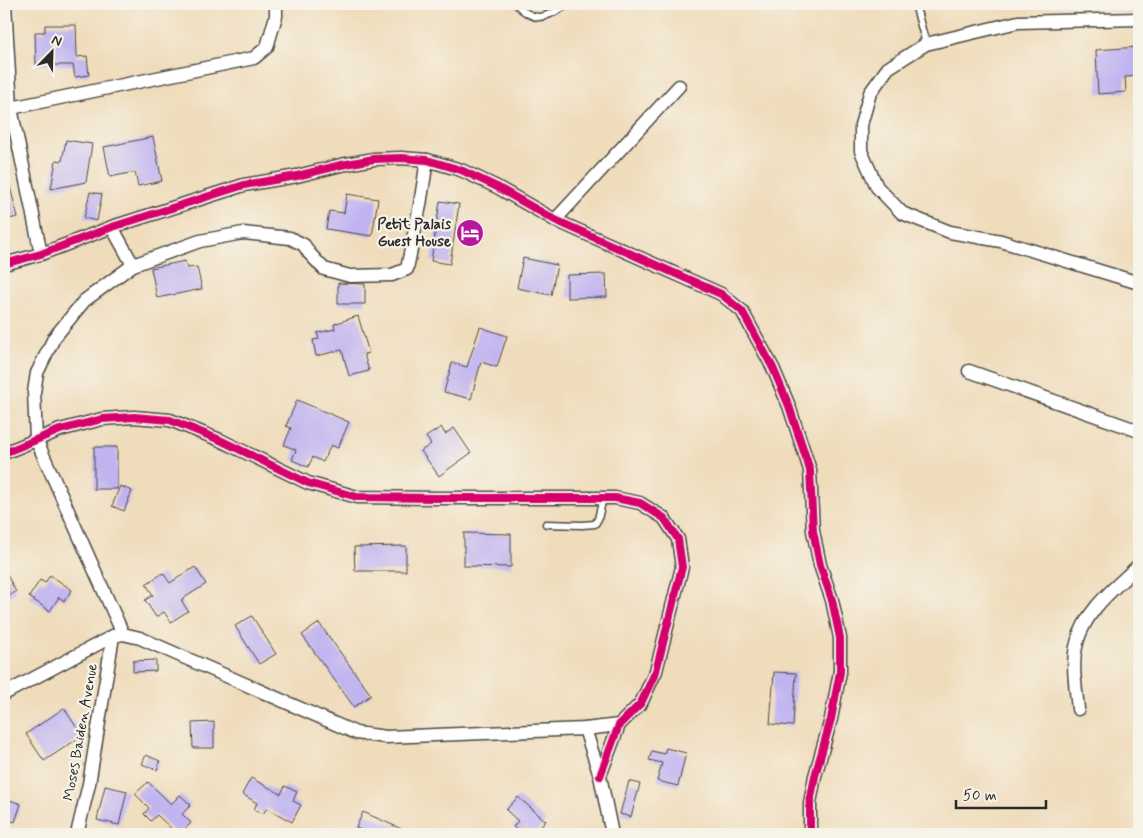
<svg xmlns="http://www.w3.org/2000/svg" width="1143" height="838" font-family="Mynerve,sans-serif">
	<rect width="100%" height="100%" fill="#f7f3e8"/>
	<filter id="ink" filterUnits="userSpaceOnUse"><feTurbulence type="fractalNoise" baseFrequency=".02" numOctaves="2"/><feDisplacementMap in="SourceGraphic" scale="10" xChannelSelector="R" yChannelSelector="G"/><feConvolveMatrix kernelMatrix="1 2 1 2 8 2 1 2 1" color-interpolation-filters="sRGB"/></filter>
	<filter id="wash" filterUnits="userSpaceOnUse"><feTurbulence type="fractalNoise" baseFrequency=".0096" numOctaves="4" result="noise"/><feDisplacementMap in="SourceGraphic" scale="20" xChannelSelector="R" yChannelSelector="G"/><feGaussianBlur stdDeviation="1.12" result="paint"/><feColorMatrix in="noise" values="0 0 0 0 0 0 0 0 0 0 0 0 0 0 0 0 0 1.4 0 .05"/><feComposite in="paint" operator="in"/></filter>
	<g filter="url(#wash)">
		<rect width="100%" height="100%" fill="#efdcbb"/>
		<g id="blocks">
			<!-- building -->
			<g fill="#c0b3f0">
				<polygon points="45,25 76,25 77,57 87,56 89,75 75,77 73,65 36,65 35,32 45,32"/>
				<polygon points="1138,47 1139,76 1125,77 1126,92 1098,94 1096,50"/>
				<polygon points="153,137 162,181 138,186 135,172 110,177 104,147"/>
				<polygon points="66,140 92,144 86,182 51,189 56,160 62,161"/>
				<polygon points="4,176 7,176 18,217 4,220"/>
				<polygon points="90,192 102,194 97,221 84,218"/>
				<polygon points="347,194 378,199 372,236 326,229 329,211 344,213"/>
				<polygon points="440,201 459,204 450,264 431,261"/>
				<polygon points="523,258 557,265 551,295 517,288"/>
				<polygon points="185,261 187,268 197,267 202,289 157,298 151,268"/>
				<polygon points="606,274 607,297 567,298 567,275"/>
				<polygon points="338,283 365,284 365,304 338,304"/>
				<polygon points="358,316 369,353 364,354 369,371 349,376 342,350 316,356 313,340 319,339 317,333 335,329 334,324"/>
				<polygon points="480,327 507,336 497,367 481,362 471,399 444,392 452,363 467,367"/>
				<polygon points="297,400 349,422 338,448 331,445 323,462 313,457 308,467 292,460 296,450 284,445 291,428 286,426"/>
				<polygon points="441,427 445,434 454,428 471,453 439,476 421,451 431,444 426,437"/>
				<rect x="94" y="447" width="23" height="42"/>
				<polygon points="120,486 132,491 124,511 112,506"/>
				<polygon points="464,533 511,534 511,567 464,566"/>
				<polygon points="406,546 406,571 355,571 354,547"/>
				<polygon points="195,567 206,584 181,600 188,611 171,622 164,612 156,617 145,600 153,595 146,584 163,573 170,583"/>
				<polygon points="4,569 16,592 4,598"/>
				<polygon points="50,575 72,590 64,601 59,597 50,611 29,597 40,580 45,583"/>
				<polygon points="252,616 276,654 259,664 235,626"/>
				<polygon points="319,623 371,695 354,707 302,635"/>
				<polygon points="156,660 156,671 133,672 133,661"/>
				<polygon points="774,672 796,673 793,726 770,724"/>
				<polygon points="64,708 82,736 44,761 26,734"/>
				<polygon points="214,722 214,748 193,748 192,723"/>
				<polygon points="666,748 686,753 678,786 657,781 662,763 649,760 652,751 664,754"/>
				<polygon points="146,755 160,761 157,770 142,764"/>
				<polygon points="251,778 281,794 285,786 297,792 293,801 301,805 292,822 267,808 263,814 254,809 257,803 242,794"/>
				<polygon points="629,781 640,784 631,817 620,814"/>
				<polygon points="148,782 171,804 180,795 191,805 182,814 191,823 180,834 177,834 157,815 151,821 144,814 149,808 135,794"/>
				<polygon points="105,786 127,791 119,825 97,820"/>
				<polygon points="518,797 546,821 534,834 526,827 521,833 513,827 518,821 506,810"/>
				<polygon points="4,798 21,804 15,822 4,818"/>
				<polygon points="363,812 413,834 370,834 356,828"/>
			</g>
		</g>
	</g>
	<g filter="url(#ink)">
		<use href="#blocks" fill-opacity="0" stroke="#484641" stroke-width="1"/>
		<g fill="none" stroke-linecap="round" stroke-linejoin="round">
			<!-- lane casing -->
			<g stroke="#484641" stroke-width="9">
				<g id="lane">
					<path d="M516 4C537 26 546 16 569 4"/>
					<polyline points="915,4 926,44"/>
					<polyline points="546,524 582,525 595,524 598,519 603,498"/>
				</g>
			</g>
			<!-- street casing -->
			<g stroke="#484641" stroke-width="15">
				<g id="street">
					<polyline points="5,4 11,108 41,254"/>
					<polyline points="1139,19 1018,22 926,44 888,68 870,93 861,125 861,151 877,187 902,213 950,232 1001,241 1139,283"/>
					<polyline points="11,108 254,58 267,47 276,16 276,4"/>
					<polyline points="555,220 679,86"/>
					<polyline points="112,227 133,265"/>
					<polyline points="4,264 41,254 112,227 244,185 297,176 341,165 374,159 401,158 427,160 461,170 497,187 555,220 721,294 742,311 773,368 789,406 810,470 813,531 820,565 832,600 840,638 840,672 831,719 815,776 810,803 810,834"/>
					<polyline points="969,371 1139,431"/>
					<polyline points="4,453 60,430 102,419 134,417 170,420 220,440 308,483 357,497 435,498 615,498 640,503 664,518 678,539 682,567 656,671 641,703 619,725 600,776"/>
					<polyline points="123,634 36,439 34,392 37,373 54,338 84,301 133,265 200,241 243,233 290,238 304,245 309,253 324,269 350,276 392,275 407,269 420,205 427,160"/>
					<polyline points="4,694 113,636 123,634 140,638 356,733 386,737 585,729 619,725"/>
					<path d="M1078 709C1076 688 1071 664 1077 643 1085 610 1116 587 1139 565"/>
					<polyline points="585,729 600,776 612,834"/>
					<polyline points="77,834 89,784 113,636"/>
				</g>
			</g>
			<!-- lane -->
			<use href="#lane" stroke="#fff" stroke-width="6"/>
			<!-- street -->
			<use href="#street" stroke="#fff" stroke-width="12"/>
			<!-- cycleway casing -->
			<g stroke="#f7f3e8" stroke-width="11">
				<g id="cycleway">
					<polyline points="4,264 41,254 112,227 244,185 297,176 341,165 374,159 401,158 427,160 461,170 497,187 555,220 721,294 742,311 773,368 789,406 810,470 813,531 820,565 832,600 840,638 840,672 831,719 815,776 810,803 810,834"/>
					<polyline points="4,453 60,430 102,419 134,417 170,420 220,440 308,483 357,497 435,498 615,498 640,503 664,518 678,539 682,567 656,671 641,703 619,725 600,776"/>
				</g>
			</g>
			<!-- cycleway -->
			<use href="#cycleway" stroke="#d6006c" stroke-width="8"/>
		</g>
	</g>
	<!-- icons -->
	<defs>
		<g id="hotel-disc" transform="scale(1.4375)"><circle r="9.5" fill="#b5179e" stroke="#f7f3e8"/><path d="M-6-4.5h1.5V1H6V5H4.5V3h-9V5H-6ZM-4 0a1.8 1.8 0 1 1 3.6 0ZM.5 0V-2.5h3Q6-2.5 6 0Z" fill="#fff"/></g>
	</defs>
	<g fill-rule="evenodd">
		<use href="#hotel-disc" x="470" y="233"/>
	</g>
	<g text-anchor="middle" stroke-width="4.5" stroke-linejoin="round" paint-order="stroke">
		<!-- poi labels -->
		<g font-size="15" font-weight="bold" fill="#2b2b2b" stroke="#f7f3e8" text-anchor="end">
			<text x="451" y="229">Petit Palais<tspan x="451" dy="17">Guest House</tspan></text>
		</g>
		<!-- street labels -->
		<g font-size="15" fill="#2b2b2b" stroke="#f7f3e8">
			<text transform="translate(80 732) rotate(-80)" y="5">Moses Baiden Avenue</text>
		</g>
	</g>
	<!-- margin -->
	<rect width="1143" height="838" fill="none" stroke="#f7f3e8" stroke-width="20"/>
	<!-- north arrow -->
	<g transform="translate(52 52) rotate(23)" stroke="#f7f3e8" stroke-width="4" paint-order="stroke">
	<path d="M0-4L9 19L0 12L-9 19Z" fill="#2b2b2b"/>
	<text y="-8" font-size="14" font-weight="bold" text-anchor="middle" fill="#2b2b2b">N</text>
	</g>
	<!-- scale -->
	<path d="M956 800v8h90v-8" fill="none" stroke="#2b2b2b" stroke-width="2.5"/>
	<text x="963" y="800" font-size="15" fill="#2b2b2b" stroke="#f7f3e8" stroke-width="4" paint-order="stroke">50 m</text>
</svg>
